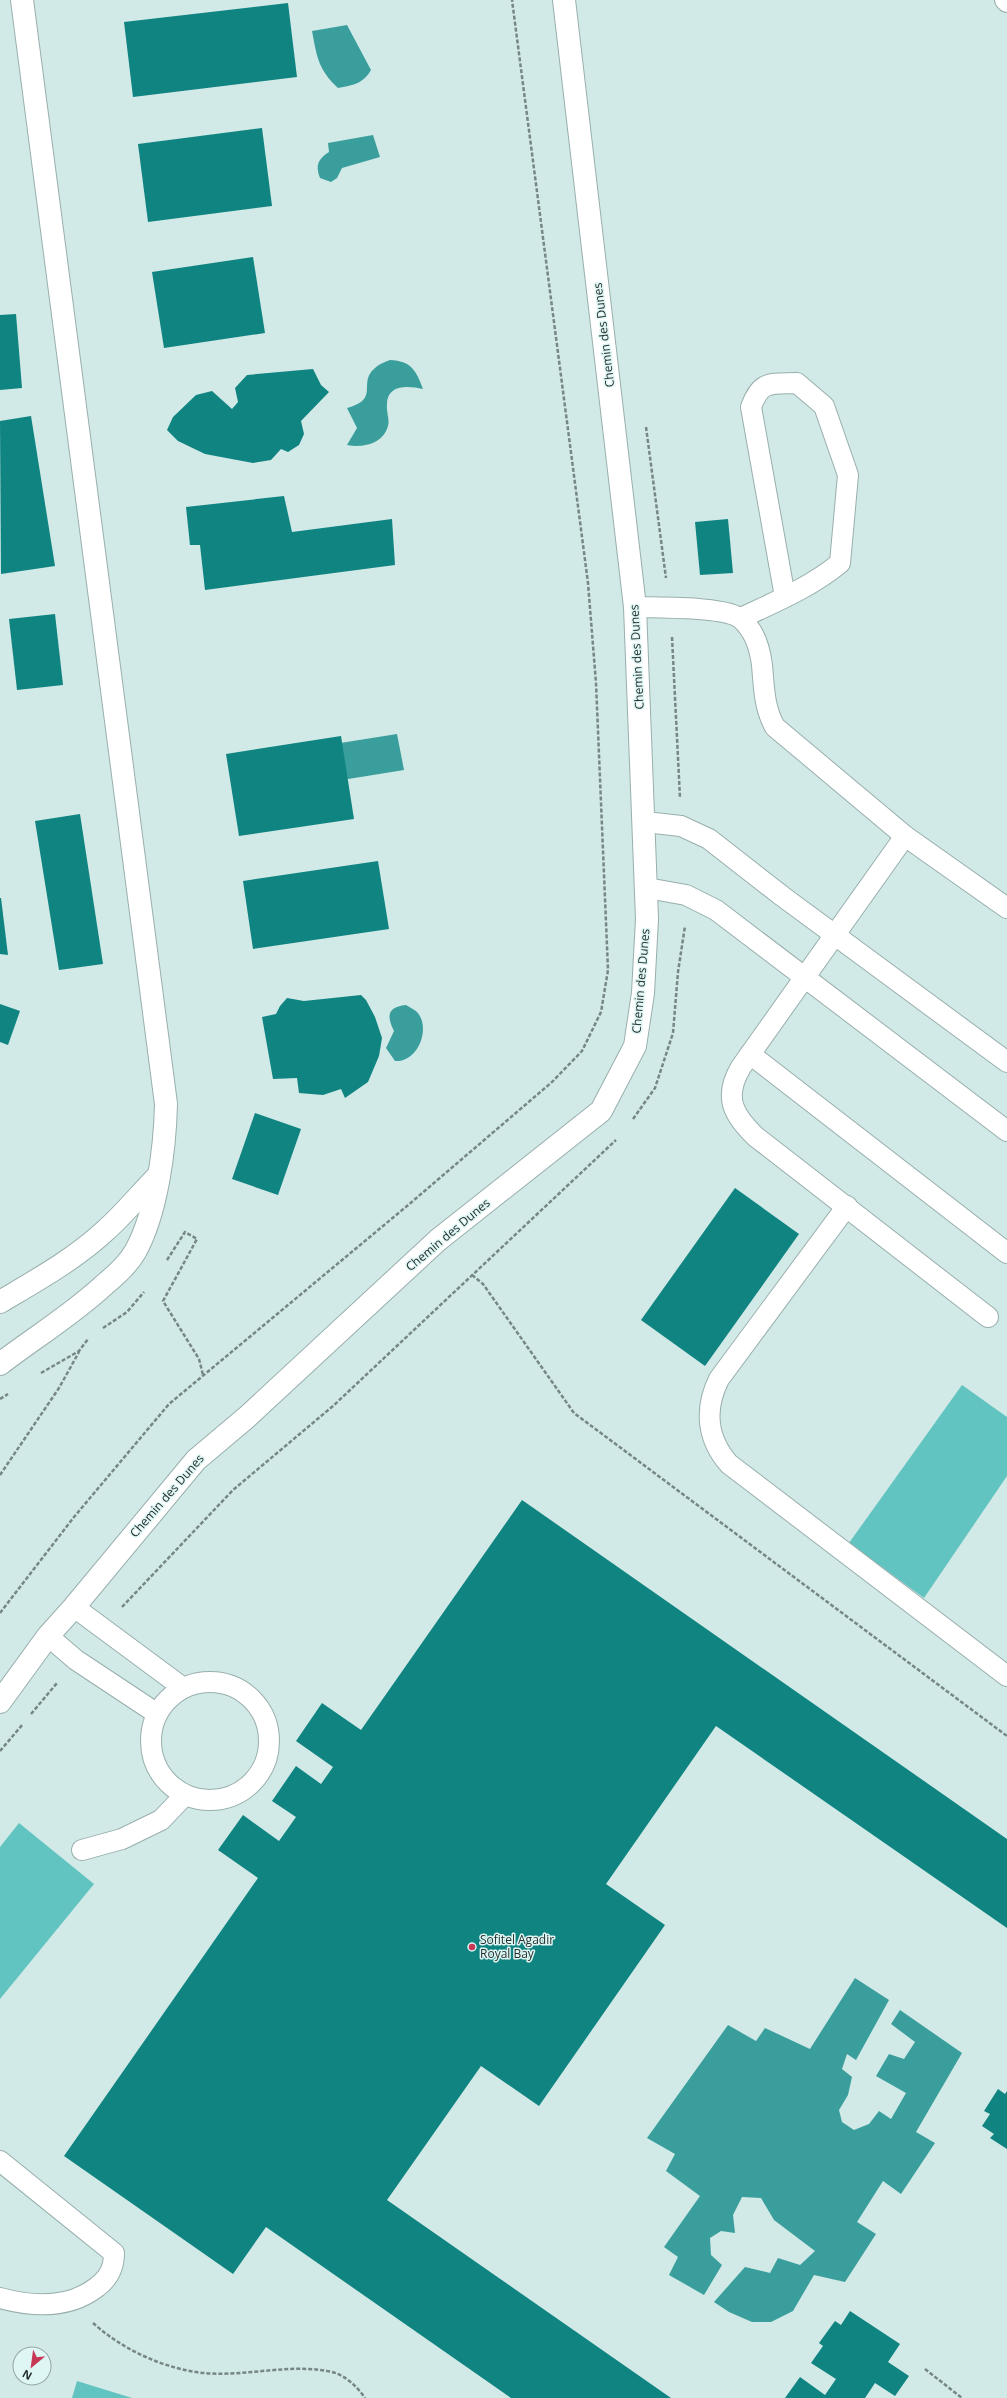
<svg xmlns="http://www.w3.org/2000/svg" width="1007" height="2398" font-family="'Open Sans',sans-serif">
	<rect width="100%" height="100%" fill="#d1e9e7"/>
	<!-- green -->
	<g fill="#62c4c0">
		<polygon points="962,1385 1007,1417 1007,1476 924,1598 849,1543"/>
		<polygon points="19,1823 94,1884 0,1999 0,1847"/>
		<polygon points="77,2381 132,2398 72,2398"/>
	</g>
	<!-- water -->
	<g fill="#3a9f9c">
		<path d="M347 25 371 70C363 84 353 85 338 88 318 69 317 57 312 31Z"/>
		<path d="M373 135 380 157 342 168 337 178 331 182 320 178C315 165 318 159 329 152L328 143Z"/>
		<path d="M390 360C411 361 416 370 423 389 408 386 388 384 387 404 386 411 390 420 388 426 383 444 363 448 347 445L357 428 347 408C381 399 357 383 375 368 379 364 385 362 390 360Z"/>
		<polygon points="397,734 404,770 342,780 334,744"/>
		<path d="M406 1005C409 1007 414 1009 417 1012 431 1027 419 1062 395 1061L386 1048 394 1031C386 1015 388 1007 406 1005Z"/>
		<polygon points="855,1978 889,2000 856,2060 847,2054 842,2069 852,2077 848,2095 839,2110 842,2122 854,2130 869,2124 879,2111 891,2119 906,2093 876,2076 889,2054 904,2059 915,2042 891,2024 900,2010 962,2053 916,2132 935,2143 901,2194 883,2181 857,2222 876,2234 845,2282 814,2275 793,2311 771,2322 752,2322 729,2312 714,2302 745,2267 770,2273 778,2258 800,2265 815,2251 774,2220 761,2198 742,2197 733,2215 735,2233 721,2231 710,2238 711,2255 722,2265 704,2295 669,2275 678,2257 664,2247 700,2196 666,2171 675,2154 647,2138 728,2025 756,2041 765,2028 810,2049"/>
	</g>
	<!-- building -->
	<g fill="#0f8481">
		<polygon points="288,3 297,77 133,97 124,22"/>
		<polygon points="262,128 272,206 148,222 138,144"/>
		<polygon points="253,257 265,333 164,348 152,272"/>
		<polygon points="16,314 22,388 0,390 0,315"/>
		<polygon points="313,369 321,385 329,392 301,421 304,434 299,445 288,452 281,449 271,460 253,463 205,454 178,441 167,430 173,417 196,395 212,391 232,409 238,402 235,388 247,375"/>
		<polygon points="31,416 55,566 1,574 0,421"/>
		<polygon points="284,496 292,532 392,519 395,565 205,590 200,545 190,545 186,507"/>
		<polygon points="728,519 733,573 700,575 695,522"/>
		<polygon points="55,614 63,685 17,690 9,619"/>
		<polygon points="341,736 354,819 239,836 226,754"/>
		<polygon points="80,814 103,964 59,970 35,821"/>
		<polygon points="378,861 389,929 253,949 243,881"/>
		<polygon points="0,898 1,898 8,955 0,954"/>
		<polygon points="361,995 366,1000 375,1017 382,1038 379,1056 368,1082 345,1098 341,1089 323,1095 299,1093 297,1078 273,1079 262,1017 276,1014 280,1006 287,998 304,1001"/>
		<polygon points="0,1004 20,1011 8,1045 0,1042"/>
		<polygon points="255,1113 301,1129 278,1195 232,1179"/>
		<polygon points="735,1188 799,1234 705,1366 641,1320"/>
		<polygon points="522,1500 1007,1839 1007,1928 716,1726 606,1884 665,1925 539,2106 481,2066 387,2200 671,2398 511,2398 266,2227 233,2274 64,2156 258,1878 218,1850 243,1815 279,1841 296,1817 272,1801 296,1766 321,1784 333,1767 296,1741 322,1703 361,1730"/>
		<polygon points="998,2089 1005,2094 1007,2091 1007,2149 990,2138 994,2134 982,2126 990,2114 984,2111"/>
		<polygon points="850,2311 900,2344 888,2362 909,2376 895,2396 875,2383 865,2398 785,2398 800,2377 825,2395 836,2379 811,2363 823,2346 819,2343 835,2321 841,2325"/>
	</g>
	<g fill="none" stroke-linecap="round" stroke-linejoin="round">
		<!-- lane casing -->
		<g stroke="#98afad" stroke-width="22">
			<g id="lane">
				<polyline points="1005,0 1007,2"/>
				<path d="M635 607C658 608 726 606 741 619 754 630 760 649 762 665 764 687 764 708 775 727L905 836 1007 908"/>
				<path d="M741 618C775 602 811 587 840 563L848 475 824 406 797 383C770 384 761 380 751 407L785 597"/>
				<polyline points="645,822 681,826 709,839 782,896 1007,1062"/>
				<path d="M905 836 741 1067C723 1097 733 1115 756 1137L988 1317"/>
				<polyline points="647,888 686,895 716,910 1007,1131"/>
				<polyline points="750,1054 1007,1253"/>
				<path d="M847 1206 719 1379C704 1409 707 1439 729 1464L1007 1676"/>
				<polyline points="74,1607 182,1687"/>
				<polyline points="48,1636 76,1660 156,1713"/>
				<circle cx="210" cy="1741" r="59"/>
				<polyline points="82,1850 122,1839 161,1820 185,1795"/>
				<path d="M0 2161 114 2253C114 2268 109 2278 97 2287 69 2309 33 2307 0 2298"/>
			</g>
		</g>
		<!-- street casing -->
		<g stroke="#98afad" stroke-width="24">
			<g id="street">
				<path d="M0 1302C37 1280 75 1259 106 1230 125 1213 141 1193 159 1175"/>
				<path d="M0 1364C35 1337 72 1315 104 1285 115 1276 128 1264 135 1252 157 1213 165 1148 166 1104L22 0"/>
				<polyline points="0,1702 48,1636 74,1607 196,1460 247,1417 438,1240 601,1111 635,1046 643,993 647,919 635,607 564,0"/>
			</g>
		</g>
		<!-- path -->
		<g stroke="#768785" stroke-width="2.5" stroke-dasharray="4 2" stroke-linecap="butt">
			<polyline points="646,427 666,578"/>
			<polyline points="672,637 680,798"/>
			<polyline points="633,1119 655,1088 673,1033 678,972 685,926"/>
			<polyline points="167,1260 185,1232 197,1239 163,1301 199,1359 203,1375"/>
			<polyline points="472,1275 483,1284 574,1413 1007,1736"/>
			<polyline points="103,1328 127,1312 144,1292"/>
			<polyline points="41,1373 79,1351 88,1339"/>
			<polyline points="0,1399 8,1394"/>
			<polyline points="0,1475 59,1388 79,1352"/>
			<polyline points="122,1607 233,1490 333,1406 616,1140"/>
			<polyline points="0,1613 74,1517 169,1404 407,1206 552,1082 582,1051 601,1012 608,970 596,683 588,583 512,0"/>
			<polyline points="31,1714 57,1683"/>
			<polyline points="0,1751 23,1724"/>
			<path d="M93 2323C120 2347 154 2364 190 2371 235 2380 282 2363 327 2371 343 2373 356 2385 365 2398"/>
			<polyline points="925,2369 962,2398"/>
		</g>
		<!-- lane -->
		<use href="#lane" stroke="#fff" stroke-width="20"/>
		<!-- street -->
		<use href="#street" stroke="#fff" stroke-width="22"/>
	</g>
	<!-- markers -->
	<circle fill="#c73857" stroke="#def6f4" stroke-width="1.5" cx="472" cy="1947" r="4"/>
	<g text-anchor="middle" stroke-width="3" stroke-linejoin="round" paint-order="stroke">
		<!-- street labels -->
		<g font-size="12" fill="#252f2e" stroke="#def6f4">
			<text transform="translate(604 335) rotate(-97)" y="4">Chemin des Dunes</text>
			<text transform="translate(637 657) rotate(-93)" y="4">Chemin des Dunes</text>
			<text transform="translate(641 981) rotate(-85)" y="4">Chemin des Dunes</text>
			<text transform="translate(448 1235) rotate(-40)" y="4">Chemin des Dunes</text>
			<text transform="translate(167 1496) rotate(-49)" y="4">Chemin des Dunes</text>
		</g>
		<!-- poi labels -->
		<g font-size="12" fill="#252f2e" stroke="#def6f4" text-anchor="start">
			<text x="480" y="1944">Sofitel Agadir<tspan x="480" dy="14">Royal Bay</tspan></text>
		</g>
	</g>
	<!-- north arrow -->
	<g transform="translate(32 2366) rotate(209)"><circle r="19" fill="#def6f4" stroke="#94a6a5"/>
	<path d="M0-3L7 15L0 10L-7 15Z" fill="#c73857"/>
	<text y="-6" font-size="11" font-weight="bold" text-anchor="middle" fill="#252f2e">N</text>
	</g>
</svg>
